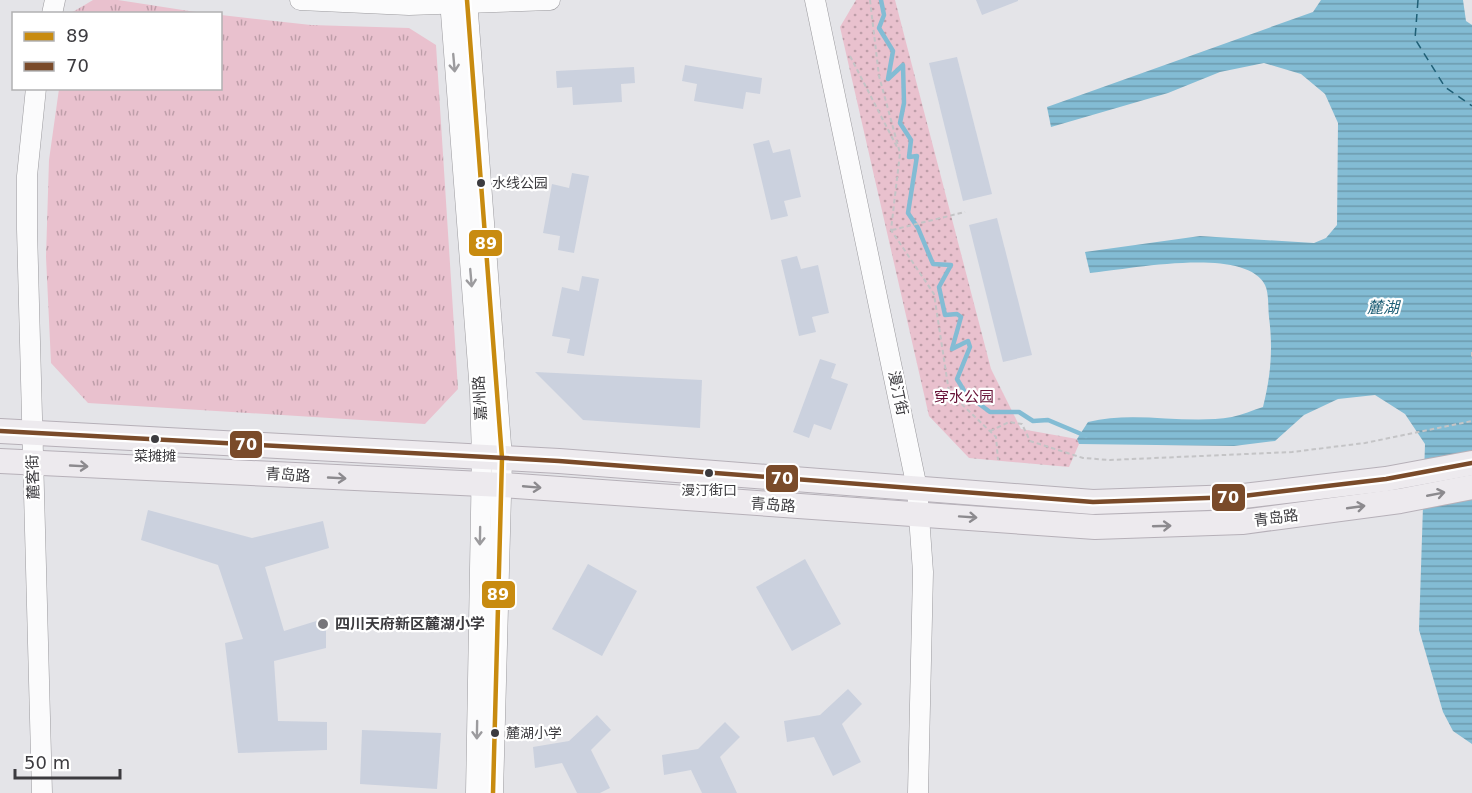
<svg xmlns="http://www.w3.org/2000/svg" width="1472" height="793" font-family="'DejaVu Sans','Noto Sans SC',sans-serif">
	<defs>
		<pattern id="grass-tufts" width="24" height="20" patternUnits="userSpaceOnUse" patternTransform="scale(1.5)"><rect width="24" height="20" fill="#e9c1ce"/><path d="M3 7l-1-3M5 7V3M7 7l1-3M15 17l-1-3M17 17v-4M19 17l1-3" fill="none" stroke="#be9ea9"/></pattern>
		<pattern id="park-dots" width="8" height="8" patternUnits="userSpaceOnUse" patternTransform="scale(1.5)"><rect width="8" height="8" fill="#e9c1ce"/><path d="M2 2h.1M6 6h.1" fill="none" stroke="#be9ea9" stroke-width="1.8" stroke-linecap="round"/></pattern>
		<pattern id="water-rules" width="6" height="5" patternUnits="userSpaceOnUse" patternTransform="scale(1.5)"><rect width="6" height="5" fill="#83bcd4"/><path d="M0 2.5h6" fill="none" stroke="#6c9aad"/></pattern>
	</defs>
	<rect width="100%" height="100%" fill="#e4e4e8"/>
	<!-- grass -->
	<g fill="url(#grass-tufts)">
		<polygon points="93,0 118,0 202,13 71,13"/>
		<polygon points="221,15 311,25 409,28 436,45 458,389 425,424 88,403 51,363 46,257 49,160 59,89 220,88"/>
	</g>
	<!-- park -->
	<polygon fill="url(#park-dots)" points="856,0 895,0 991,369 1021,429 1077,439 1079,444 1069,467 969,458 929,416 840,27"/>
	<!-- water -->
	<path fill="url(#water-rules)" d="M1321 0H1463L1466 21 1472 25V744L1453 731 1443 712 1419 630 1425 444 1405 414 1375 395 1338 399 1304 415 1275 441 1234 446 1079 444 1077 439 1088 422C1135 410 1184 425 1232 417 1242 415 1253 410 1263 407 1271 376 1273 348 1269 317 1268 308 1269 293 1265 285 1245 245 1126 270 1090 273L1085 252 1200 236 1314 243 1326 238 1337 225 1338 123 1325 94 1301 74 1264 63 1220 72 1168 93 1051 127 1047 107 1313 12Z"/>
	<g fill="none" stroke-linecap="round" stroke-linejoin="round">
		<!-- stream -->
		<polyline stroke="#83bcd4" stroke-width="4.5" points="881,0 884,15 879,28 893,51 888,79 903,65 904,103 900,123 911,140 909,157 917,156 908,213 918,228 933,264 951,265 939,287 945,315 957,314 961,317 952,349 968,341 970,347 957,379 966,394 990,412 1019,412 1033,421 1048,420 1086,436"/>
		<!-- ferry -->
		<polyline stroke="#1f5f76" stroke-width="1.5" stroke-dasharray="8 6" stroke-linecap="butt" points="1418,0 1415,39 1445,87 1472,106"/>
	</g>
	<!-- building -->
	<g fill="#cbd1de">
		<polygon points="976,0 1018,0 1018,1 982,15"/>
		<polygon points="957,57 992,194 963,201 929,63"/>
		<polygon points="685,65 762,78 760,94 746,92 743,109 694,101 697,84 682,81"/>
		<polygon points="634,67 635,83 621,84 622,102 573,105 572,87 557,88 556,71"/>
		<polygon points="769,140 773,153 790,149 801,197 784,201 788,216 771,220 753,144"/>
		<polygon points="572,173 589,176 574,253 558,250 560,236 543,233 552,184 569,188"/>
		<polygon points="997,218 1032,355 1003,362 969,225"/>
		<polygon points="797,256 801,269 818,265 829,313 812,317 816,332 799,336 781,260"/>
		<polygon points="582,276 599,279 584,356 567,353 570,339 552,336 562,287 579,291"/>
		<polygon points="820,359 836,364 831,378 848,384 831,430 814,424 809,438 793,432"/>
		<polygon points="535,372 702,380 700,428 583,420"/>
		<polygon points="148,510 252,538 323,521 329,548 265,567 284,631 326,618 326,648 274,661 278,721 327,722 327,750 238,753 225,643 243,639 218,565 141,540"/>
		<polygon points="805,559 841,624 792,651 756,587"/>
		<polygon points="588,564 637,591 602,656 552,629"/>
		<polygon points="848,689 862,704 842,724 861,762 833,776 814,737 787,742 784,721 820,715"/>
		<polygon points="597,715 611,730 591,750 610,788 600,793 577,793 562,763 535,768 533,747 569,741"/>
		<polygon points="725,722 740,737 720,757 737,793 702,793 691,770 664,775 662,755 698,749"/>
		<polygon points="362,730 441,733 437,789 360,784"/>
	</g>
	<g fill="none" stroke-linecap="round" stroke-linejoin="round">
		<!-- minor casing -->
		<g stroke="#9b9a9e" stroke-width="21">
			<g id="minor">
				<polyline points="300,0 409,5 550,0"/>
				<polyline points="450,0 480,392 482,457 476,793"/>
				<polyline points="467,0 502,458 493,793"/>
				<polyline points="815,0 917,488 923,572 918,793"/>
				<polyline points="52,14 55,0"/>
				<polyline points="36,88 27,176 27,229 42,793"/>
			</g>
		</g>
		<!-- major casing -->
		<g stroke="#b6b0b8" stroke-width="26">
			<g id="major">
				<polyline points="0,431 559,461 1093,502 1235,497 1386,479 1472,463"/>
				<polyline points="0,461 503,485 1095,527 1242,522 1400,501 1472,487"/>
			</g>
		</g>
		<!-- path -->
		<g stroke="#c4c4c6" stroke-width="2" stroke-dasharray="4.5 3" stroke-linecap="butt">
			<polyline points="870,0 879,76 900,153 891,230 934,294 949,392 996,437 998,460"/>
			<polyline points="850,56 897,147"/>
			<polyline points="892,230 965,212"/>
			<polyline points="1472,352 1472,360"/>
			<polyline points="990,431 1009,422 1022,424 1030,441 1083,458 1110,460 1292,452 1365,443 1472,421"/>
		</g>
		<!-- minor -->
		<use href="#minor" stroke="#fbfbfc" stroke-width="20"/>
		<!-- major -->
		<use href="#major" stroke="#edeaee" stroke-width="24"/>
		<!-- bus-1 casing -->
		<g stroke="#fff" stroke-width="9">
			<polyline id="bus-1" points="467,0 502,458 493,793"/>
		</g>
		<!-- bus-2 casing -->
		<g stroke="#fff" stroke-width="9">
			<polyline id="bus-2" points="0,431 559,461 1093,502 1235,497 1386,479 1472,463"/>
		</g>
		<!-- bus-1 -->
		<use href="#bus-1" stroke="#c88b10" stroke-width="4.5"/>
		<!-- bus-2 -->
		<use href="#bus-2" stroke="#7a4b2a" stroke-width="4.5"/>
	</g>
	<!-- one-way arrows -->
	<defs><path id="oneway-shaft" d="M-6 0H5M1.5-3L5.5 0L1.5 3" fill="none" stroke-width="1.6" stroke-linecap="round" stroke-linejoin="round" transform="scale(1.5)"/></defs>
	<g stroke="#9c9b9e">
		<use href="#oneway-shaft" transform="translate(454 63) rotate(85)"/>
		<use href="#oneway-shaft" transform="translate(471 278) rotate(85)"/>
		<use href="#oneway-shaft" transform="translate(480 536) rotate(91)"/>
		<use href="#oneway-shaft" transform="translate(477 730) rotate(91)"/>
	</g>
	<g stroke="#8c8a8e">
		<use href="#oneway-shaft" transform="translate(79 466) rotate(3)"/>
		<use href="#oneway-shaft" transform="translate(337 478) rotate(3)"/>
		<use href="#oneway-shaft" transform="translate(532 487) rotate(5)"/>
		<use href="#oneway-shaft" transform="translate(1436 494) rotate(-11)"/>
		<use href="#oneway-shaft" transform="translate(1356 507) rotate(-8)"/>
		<use href="#oneway-shaft" transform="translate(968 517) rotate(4)"/>
		<use href="#oneway-shaft" transform="translate(1162 526) rotate(-2)"/>
	</g>
	<!-- markers -->
	<g fill="#3c3b3f" stroke="#fff" stroke-width="2">
		<circle cx="481" cy="183" r="5"/>
		<circle cx="155" cy="439" r="5"/>
		<circle cx="709" cy="473" r="5"/>
		<circle cx="495" cy="733" r="5"/>
	</g>
	<circle fill="#77767a" stroke="#fff" stroke-width="2" cx="323" cy="624" r="6"/>
	<g text-anchor="middle" stroke-width="4.5" stroke-linejoin="round" paint-order="stroke">
		<!-- bus labels -->
		<g font-size="14" fill="#3c3b3f" stroke="#fff" text-anchor="start">
			<text x="492" y="188">水线公园</text>
			<text x="155" y="461" text-anchor="middle">菜摊摊</text>
			<text x="709" y="495" text-anchor="middle">漫汀街口</text>
			<text x="506" y="738">麓湖小学</text>
		</g>
		<!-- street labels -->
		<g font-size="15" fill="#3c3b3f" stroke="#fff">
			<text transform="translate(898 393) rotate(78)" y="5">漫汀街</text>
			<text transform="translate(480 398) rotate(-93)" y="5">嘉州路</text>
			<text transform="translate(288 475) rotate(3)" y="5">青岛路</text>
			<text transform="translate(33 477) rotate(-92)" y="5">麓客街</text>
			<text transform="translate(773 505) rotate(4)" y="5">青岛路</text>
			<text transform="translate(1276 518) rotate(-8)" y="5">青岛路</text>
		</g>
		<!-- park labels -->
		<g font-size="15" fill="#671136" stroke="#fff">
			<text x="964" y="402">穿水公园</text>
		</g>
		<!-- poi labels -->
		<g font-size="15" font-weight="bold" fill="#3c3b3f" stroke="#fff" text-anchor="start">
			<text x="335" y="629">四川天府新区麓湖小学</text>
		</g>
		<!-- water labels -->
		<g font-size="16" font-style="italic" fill="#1f5f76" stroke="#fff">
			<text x="1383" y="313">麓湖</text>
		</g>
	</g>
	<g stroke="#fff" stroke-width="2">
		<rect x="468" y="229" width="35" height="28" rx="6" fill="#c88b10"/>
		<rect x="229" y="430" width="34" height="29" rx="6" fill="#7a4b2a"/>
		<rect x="765" y="464" width="34" height="29" rx="6" fill="#7a4b2a"/>
		<rect x="1211" y="483" width="35" height="29" rx="6" fill="#7a4b2a"/>
		<rect x="481" y="580" width="35" height="29" rx="6" fill="#c88b10"/>
	</g>
	<g font-size="16" text-anchor="middle" font-weight="bold" fill="#fff">
		<text x="486" y="249">89</text>
		<text x="246" y="450">70</text>
		<text x="782" y="484">70</text>
		<text x="1228" y="503">70</text>
		<text x="498" y="600">89</text>
	</g>
	<!-- legend -->
	<rect x="12" y="12" width="210" height="78" fill="#ffffff" stroke="#b1b1b2" stroke-width="1.5"/>
	<rect x="24" y="32" width="30" height="9" fill="#c88b10" stroke="#b1b1b2" stroke-width="1.5"/>
	<text x="66" y="42" font-size="18" fill="#3c3b3f">89</text>
	<rect x="24" y="62" width="30" height="9" fill="#7a4b2a" stroke="#b1b1b2" stroke-width="1.5"/>
	<text x="66" y="72" font-size="18" fill="#3c3b3f">70</text>
	<!-- scale -->
	<path d="M15 769v9h105v-9" fill="none" stroke="#3c3b3f" stroke-width="3"/>
	<text x="24" y="769" font-size="18" fill="#3c3b3f" stroke="#ffffff" stroke-width="4.5" paint-order="stroke">50 m</text>
</svg>
